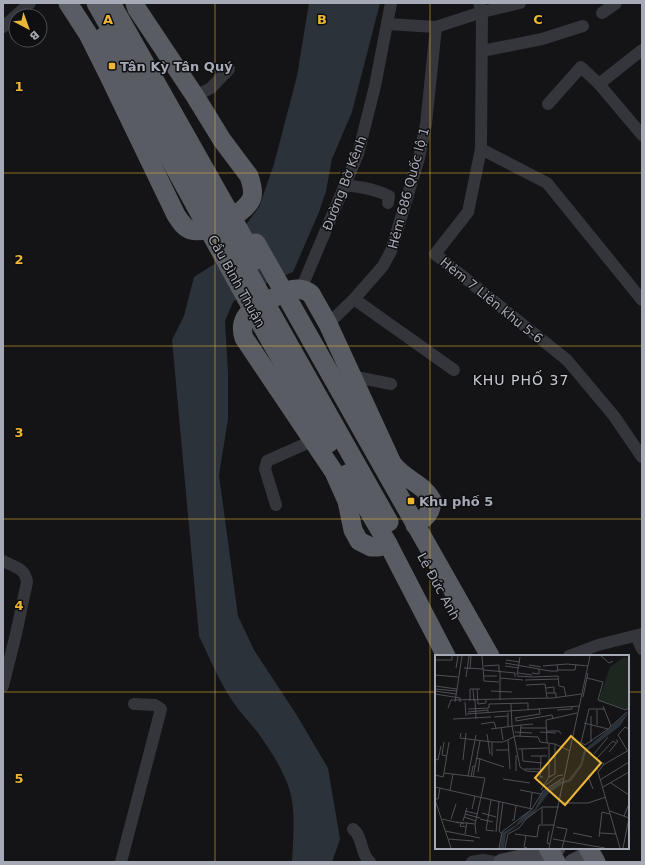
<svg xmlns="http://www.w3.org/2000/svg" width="645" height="865" font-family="'DejaVu Sans',sans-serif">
	<rect width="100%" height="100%" fill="#141416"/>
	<!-- water -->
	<path fill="#2b3239" d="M309 3H380L352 112 332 159 326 191 319 212 293 272 245 293 233 302 225 321 228 373V419L219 475 238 616 254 650 296 714 328 768 340 839 332 862H292C293 842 295 821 292 801 289 778 271 751 258 733 250 722 240 713 233 702 219 681 210 659 199 636L172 340 184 316 194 277 219 261 259 207 274 164 297 76Z"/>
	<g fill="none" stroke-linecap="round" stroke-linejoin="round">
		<!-- minor -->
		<g stroke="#35363b" stroke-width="12">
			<polyline points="479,3 482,12 481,149 468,212 435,254 567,360 614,416 642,457"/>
			<polyline points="602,13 616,3"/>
			<polyline points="387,24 436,27 482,12 520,3"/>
			<polyline points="3,27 30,3"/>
			<polyline points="482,51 542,39 583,26"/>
			<polyline points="599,84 642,50"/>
			<polyline points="195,96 211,88 229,69"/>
			<polyline points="548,104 581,67 599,84 642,135"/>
			<polyline points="481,149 547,183 642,300"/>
			<path d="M345 185C360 187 375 189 389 196L388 203"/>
			<polyline points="301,289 358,154 375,86 391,3"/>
			<polyline points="354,299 454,370"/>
			<polyline points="328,324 354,299 383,266 391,251 419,158 426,124 436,27"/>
			<polyline points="351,376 391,384"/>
			<polyline points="276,505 265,469 267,461 314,440"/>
			<path d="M3 561C15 567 25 568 27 582L16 634 3 686"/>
			<polyline points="636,636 642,649"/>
			<polyline points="569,656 598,645 642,634"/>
			<path d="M353 829C364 838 359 852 370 862"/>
			<polyline points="121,862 161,709 155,705 134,704"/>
			<polyline points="472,862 483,860 495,862"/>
		</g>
		<!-- secondary -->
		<g stroke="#43454b" stroke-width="17">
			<polyline points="502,862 540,854 557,848"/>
			<polyline points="573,862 591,853"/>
		</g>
		<!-- trunk -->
		<g stroke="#595c63" stroke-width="19">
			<path d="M68 3 88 34 108 74 176 215C180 221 184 228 191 230 207 235 248 212 252 197 254 190 251 182 249 176L222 140 195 96 137 9 135 3"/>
			<polyline points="103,37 206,225"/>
			<polyline points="285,294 490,656"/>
			<polyline points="255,314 329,443"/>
			<polyline points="347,474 388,544 446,656"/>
			<path d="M388 544 379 547H371L359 541 353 530 347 501 334 472 244 338C240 326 244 316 254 308L287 291C296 288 304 288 311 294L328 324 392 463C404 480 422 482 432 500 432 513 425 518 415 525"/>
			<polyline points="548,848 556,862"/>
			<polyline points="588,848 596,862"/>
		</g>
		<!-- trunk-bridge -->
		<g stroke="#595c63" stroke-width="19">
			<polyline points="96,3 389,522"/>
			<polyline points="111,3 256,260"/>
			<polyline points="206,225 255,314"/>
			<polyline points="256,243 285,294"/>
		</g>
	</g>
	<!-- grid -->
	<path fill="none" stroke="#ecb636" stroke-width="1" stroke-opacity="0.55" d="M215 3V862M430 3V862M3 173H642M3 346H642M3 519H642M3 692H436M628 692H642"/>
	<!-- markers -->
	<g fill="#ecb636" stroke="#0f0f11" stroke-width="1.5">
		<rect x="108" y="62" width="8" height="8" rx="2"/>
		<rect x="407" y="497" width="8" height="8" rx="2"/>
	</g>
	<g text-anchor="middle" stroke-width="3" stroke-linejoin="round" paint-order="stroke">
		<!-- poi labels -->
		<g font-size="13" font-weight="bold" fill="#a6aab6" stroke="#0f0f11" text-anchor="start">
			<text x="120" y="71">Tân Kỳ Tân Quý</text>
			<text x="419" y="506">Khu phố 5</text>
		</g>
		<!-- street labels -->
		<g font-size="13" fill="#a6aab6" stroke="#0f0f11">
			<text transform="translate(344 183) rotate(-69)" y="5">Đường Bờ Kênh</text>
			<text transform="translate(408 188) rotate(-75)" y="5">Hẻm 686 Quốc lộ 1</text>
			<text transform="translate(237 281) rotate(61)" y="5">Cầu Bình Thuận</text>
			<text transform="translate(492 300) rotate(39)" y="5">Hẻm 7 Liên khu 5-6</text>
			<text transform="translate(439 586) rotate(61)" y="5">Lê Đức Anh</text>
		</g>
		<!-- neighbourhood labels -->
		<g font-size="14" letter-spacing="1" fill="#c7cad2" stroke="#0f0f11">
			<text x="521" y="385">KHU PHỐ 37</text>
		</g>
	</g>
	<!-- overview -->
	<g transform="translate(435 655)">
		<rect width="194" height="194" fill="#141416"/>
		<path d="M189 2 194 3V51L191 54 164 45 175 12Z" fill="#1e2620"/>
		<path d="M194 57 185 71 151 97 147 111 136 126 127 129 113 139 98 159 71 179 69 193H65L67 178 81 170 88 160 100 154 107 138 124 126 133 125 145 110 149 95Z" fill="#2b3239"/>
		<path fill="none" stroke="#4e5056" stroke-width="1" d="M47 1 49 26 64 27M166 1 174 8 178 6M0 5H17V1M71 5 85 7M70 8 115 16H123L122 10M94 10 106 12M49 11 64 10V16M70 11 84 13M108 11 132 9 153 11M21 13 23 1M29 13 49 14M35 14 36 1M49 15 80 18V22M123 15H140L141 9M65 16V45M83 18 97 20M97 18 104 19V14M0 20 23 22M82 20 85 2M49 21H62M82 21 98 22M31 22 34 1M98 22 123 21 124 31 129 32 131 41M65 23 88 25M152 23 168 27 163 45 191 55 194 52M90 25 123 24M91 30 110 29 112 43M0 31 22 34M111 33 119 32V38M0 34 22 36M38 34 39 46M42 34 43 49 51 48V45M0 36 21 39M56 36 77 37M112 38H121V42M0 39 25 43V47M148 42 153 18M40 45 41 64M35 46V34H45M20 47 27 1M30 47 31 61M76 49 77 71 85 112 91 116 105 117M168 51 176 71M13 53 16 45 118 43 146 39M33 54 54 53V49L93 48V54M122 55 137 54V51M162 55V70M33 57 53 55V58M32 59 145 51M156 61V87M59 62 73 61M80 63 105 59 104 53M81 63V66L117 60 118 64M18 64 56 62M149 68 173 74 192 57M46 69 59 67 61 73M86 70 98 69M73 71V58M66 72 68 85M86 73H112M56 74 86 70 85 81M112 76H124L126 79M80 77 97 78M105 77 121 78M26 78 25 83 57 87H68L81 81 103 82 105 87 120 89 135 96M52 79 55 99M183 80 192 95M183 80 190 72 194 74M138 84 169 109M73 85 75 114M9 87 7 100 11 101M57 87V101M145 87 150 90 173 74M112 88 111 65 142 58M146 88 154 54H170M83 94 113 93M87 94 88 106 107 108M61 95H74M174 97 183 86 181 85M159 99 173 82M81 100V116M96 101H112M106 101 105 122H108M42 103 69 112M162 103 178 86 181 88M0 104 3 105 6 91M28 105 31 78M169 109 163 117 185 193M168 110 194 95M89 114H105M43 117 45 103M9 118 14 87M0 120 8 122 9 118 50 123 46 142M33 121 41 80M36 122 38 111H40M38 122 45 86M114 122V89M68 124 95 128M165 125 194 107M176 128 194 140M111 130 122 121 128 120M0 132 97 154 108 136 128 123M168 132 194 117M158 134 153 121 163 114M15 135 18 119M85 135 106 139M106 135 114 122 120 119V89M0 144H3L5 133M0 145 16 193M56 145 51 175 59 176M127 148H153L171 142M37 154 40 141M95 154 97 138M30 156 43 159M175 156 194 163M47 158 61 162M30 159 45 163M189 161 194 149M29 162 41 166M7 164 24 168M16 164 21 149M45 164 58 167M77 165H79L81 151M28 166 32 153M21 167 40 169M29 169 26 168 25 171 31 172M107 169V153M121 172 132 174 127 193M10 176 45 183M114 176 112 188 115 189M61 177 64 146M66 178 64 176 68 147M138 178 157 182M165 178 181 179M30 179 32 167M41 179 40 169 46 142M80 179 102 182 104 170H120M91 180 89 192 92 193M164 182 167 157 175 159M13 184 39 186M118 184 170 193M64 193 67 177 97 154M70 193 73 179 84 173 91 164 107 152H124M114 193 155 1M188 193 194 163"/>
		<path fill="#ecb636" fill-opacity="0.15" stroke="#ecb636" stroke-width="2" d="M136 81 166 108 130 150 100 123Z"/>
		<rect width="194" height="194" fill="none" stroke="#a6aab6" stroke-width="2"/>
	</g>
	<g font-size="13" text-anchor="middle" font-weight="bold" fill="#ecb636" stroke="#0f0f11" stroke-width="3" stroke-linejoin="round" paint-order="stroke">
		<text x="108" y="24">A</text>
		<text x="322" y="24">B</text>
		<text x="538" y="24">C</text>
		<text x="19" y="91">1</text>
		<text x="19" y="264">2</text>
		<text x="19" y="437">3</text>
		<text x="19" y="610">4</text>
		<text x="19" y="783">5</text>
	</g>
	<!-- border -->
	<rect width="645" height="865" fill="none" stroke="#a6aab6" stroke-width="8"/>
	<!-- north arrow -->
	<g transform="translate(28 28) rotate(139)"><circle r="19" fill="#0f0f11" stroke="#4b4d53"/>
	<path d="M0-3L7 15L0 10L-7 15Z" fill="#ecb636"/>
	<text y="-6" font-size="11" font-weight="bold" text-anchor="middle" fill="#a6aab6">B</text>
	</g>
</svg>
